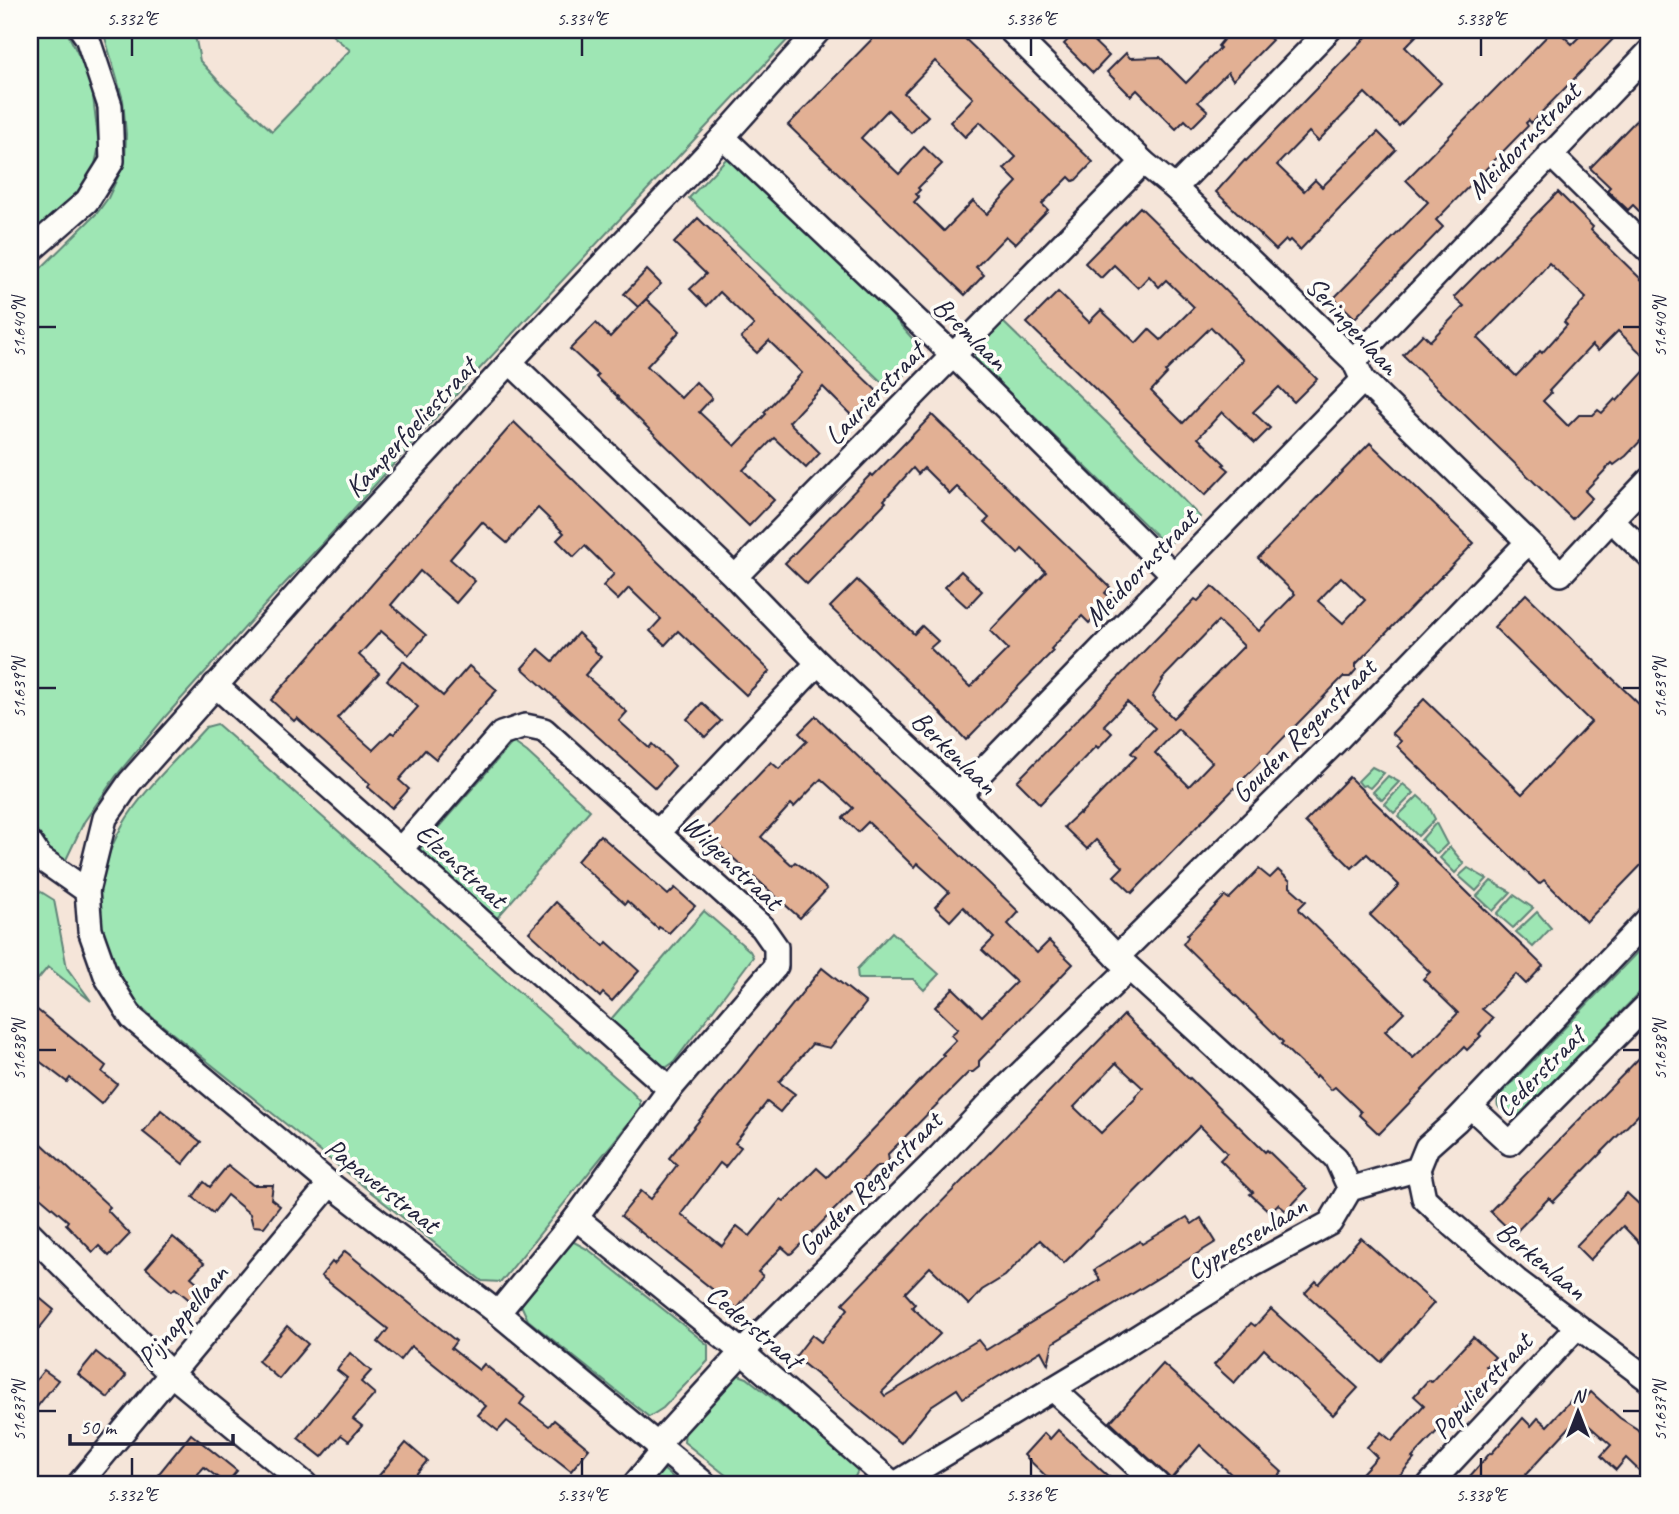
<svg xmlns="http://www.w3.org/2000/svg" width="1679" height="1514" font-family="Caveat,sans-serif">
	<rect width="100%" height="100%" fill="#f5e5d9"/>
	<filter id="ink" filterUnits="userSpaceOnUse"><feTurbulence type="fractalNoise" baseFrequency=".0143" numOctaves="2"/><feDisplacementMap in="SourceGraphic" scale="14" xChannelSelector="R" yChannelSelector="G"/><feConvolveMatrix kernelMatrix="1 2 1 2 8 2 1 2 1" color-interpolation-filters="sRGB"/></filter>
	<g filter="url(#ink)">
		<!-- green -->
		<g fill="#9ee6b4" stroke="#608478" stroke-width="2">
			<polygon points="30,30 66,30 91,80 99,146 94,169 82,188 69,203 30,242"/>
			<polygon points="108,30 183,30 196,40 200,61 223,86 272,131 350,50 326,30 789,30 793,34 472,377 322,544 273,596 165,717 116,776 84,822 63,866 30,848 30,279 97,213 108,198 125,162 126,134 123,100 104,34"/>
			<polygon points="727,158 738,164 889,312 919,346 916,362 890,390 689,198"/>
			<polygon points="1001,320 1132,447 1200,517 1167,546 975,359 974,348"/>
			<path d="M217 724C356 845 491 969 630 1090L640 1101V1109L501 1282 482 1281 152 1017C145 1010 136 1002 130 994 125 987 121 978 117 970 90 919 95 875 122 826 141 792 180 756 206 727Z"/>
			<polygon points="513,742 527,752 590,810 491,925 416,853"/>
			<polygon points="1372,767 1384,773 1370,788 1365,785 1362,786 1358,781"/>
			<polygon points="1388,776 1399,782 1382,800 1373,792"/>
			<polygon points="1403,784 1414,793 1394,813 1385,804"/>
			<polygon points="1418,796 1428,805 1435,819 1418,836 1398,816"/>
			<polygon points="1436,823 1447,844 1437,854 1421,840"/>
			<polygon points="1450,847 1464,864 1455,873 1440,858"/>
			<polygon points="1468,868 1487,879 1476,891 1459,876"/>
			<polygon points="1491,881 1511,892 1493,911 1477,896"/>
			<polygon points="30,885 54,900 67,968 91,1001 48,967 30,989"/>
			<polygon points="1514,895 1533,908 1513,928 1497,914"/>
			<polygon points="704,911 750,951 753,957 674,1062 660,1072 606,1025"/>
			<polygon points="1537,912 1551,928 1533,947 1516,932"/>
			<polygon points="892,932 939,974 924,990 913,979 858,979 857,969"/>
			<path d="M1649 940V983L1519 1116C1506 1112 1490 1110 1501 1094Z"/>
			<polygon points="572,1241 589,1250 708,1345 708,1361 663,1408 649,1417 528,1320 521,1305 522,1301 565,1246"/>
			<polygon points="736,1374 747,1378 853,1462 859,1468 855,1477 842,1484 737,1484 684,1442 685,1428"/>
			<polygon points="663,1469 681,1484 641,1484 650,1475"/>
		</g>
		<!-- building -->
		<g fill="#e2b094" stroke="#22223b" stroke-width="2" fill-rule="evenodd">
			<path d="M881 30H956L1093 162 1076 180 1073 181 1069 177 1042 204 1048 210 1015 244 1006 236 976 267 984 275 965 295 788 125ZM935 61 973 98 950 122 965 137 980 122 1016 157 1004 169 1017 182 987 214 973 201 944 231 914 202 919 197 916 194 920 190 918 188 942 164 924 147 899 174 861 138 888 110 911 133 928 116 904 93Z"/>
			<polygon points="1077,30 1082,30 1109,56 1093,73 1064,44"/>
			<polygon points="1213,30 1261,30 1272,40 1233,80 1228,72 1198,102 1208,111 1192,127 1185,120 1176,129 1137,90 1131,96 1107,72 1126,53 1130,58 1160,57 1186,83 1220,48 1218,46 1223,40"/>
			<polygon points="1373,30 1422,30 1405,47 1441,83 1399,126 1365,93 1318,141 1309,132 1277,165 1304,191 1315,180 1322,187 1378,132 1396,150 1300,250 1290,240 1288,242 1286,240 1276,250 1216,192 1245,160 1246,161"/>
			<polygon points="1553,30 1557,30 1572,44 1586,30 1622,30 1531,123 1529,120 1526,123 1528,126 1436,220 1443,227 1355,318 1334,298 1428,202 1406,180"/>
			<polygon points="1649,107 1649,221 1633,205 1628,210 1607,190 1610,187 1590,168"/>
			<path d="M1558 192 1593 227 1591 230 1649 287V361L1618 331 1598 351 1592 345 1549 391 1551 393 1543 401 1568 426 1579 415H1593L1598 410 1602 413 1615 399 1617 401 1649 366V432L1626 456 1614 465 1612 463 1585 491 1592 498 1572 519 1403 355 1423 334 1430 341 1464 306 1454 297ZM1549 263 1586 298 1564 322 1567 325 1542 353 1540 351 1516 376 1478 338 1528 287Z"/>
			<path d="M1140 207 1317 379 1294 402 1279 387 1253 412 1270 428 1255 443 1222 412 1198 438 1225 464 1223 465 1229 470 1205 495 1027 323 1058 292 1089 322 1101 310 1136 343 1149 329 1161 340 1194 307 1166 280 1159 287 1149 276 1138 288 1114 265 1101 278 1085 263ZM1211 327 1243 360 1183 423 1151 391 1167 374 1165 372Z"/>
			<polygon points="698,218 879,393 854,418 823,387 801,409 789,422 820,453 806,468 774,438 743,470 774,500 749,526 617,398 618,397 596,377 598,375 570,349 596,323 610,337 646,299 680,331 647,366 681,398 696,382 712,398 699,412 735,446 766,414 764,412 802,373 769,341 757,353 741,338 754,325 720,292 707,306 690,289 706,274 674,243"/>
			<polygon points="647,270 661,284 638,307 624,294"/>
			<polygon points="932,415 1110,587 1105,593 1112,599 1089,623 1082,616 1051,649 1053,651 966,740 934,706 830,607 857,580 914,634 922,626 938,641 930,648 970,687 1008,649 990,631 1046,572 1022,549 1018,554 985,522 989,518 957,487 950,494 924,468 918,474 913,468 884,500 886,502 807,584 785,563 871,474 873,476"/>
			<polygon points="514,422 770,671 746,695 678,631 665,645 650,631 661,619 629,588 618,600 603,586 614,574 585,546 574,557 557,540 564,533 538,508 507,543 482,522 450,559 475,581 456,603 420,571 391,605 426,635 409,655 381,631 359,655 379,673 337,718 373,750 391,732 394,734 418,707 387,680 403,661 443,696 469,666 497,690 436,759 425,750 399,780 409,789 392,808 368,787 370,784 297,718 294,721 271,700"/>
			<path d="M1370 443 1474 543 1356 664V670L1350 677H1343L1132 893 1114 876 1123 867 1096 840 1087 849 1064 827 1079 813 1080 814 1136 757 1131 753 1155 728 1127 702 1104 725 1112 733 1098 748 1096 746 1040 804 1017 781 1195 599 1198 601 1212 586 1259 631 1295 594 1258 558ZM1341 577 1365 600 1343 623 1318 601ZM1218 621 1244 646 1173 718 1152 697 1163 680 1162 679ZM1178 729 1212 762 1189 786 1155 753Z"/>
			<polygon points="961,571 982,591 967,607 945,587"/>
			<polygon points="1526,594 1649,714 1649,857 1586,922 1544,880 1539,884 1439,787 1397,746 1401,741 1392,733 1424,699 1522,794 1591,722 1494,627"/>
			<polygon points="578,633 595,649 594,650 601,657 585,675 627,712 619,721 649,748 652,744 675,766 655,788 522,668 539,649 553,661"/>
			<polygon points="702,703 721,721 705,737 687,719"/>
			<polygon points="816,716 1019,912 1008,924 1037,953 1049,941 1073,964 979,1061 979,1067 973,1072 969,1072 888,1154 889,1161 884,1166 877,1166 792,1253 790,1254 782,1247 758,1272 763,1276 737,1309 621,1216 641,1191 651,1199 677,1165 669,1158 822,968 866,1003 830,1048 812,1044 779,1082 795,1094 780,1112 767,1102 735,1143 741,1147 725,1167 720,1163 681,1214 722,1246 737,1226 750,1236 781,1199 784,1201 817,1168 827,1177 944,1056 942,1054 956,1040 951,1035 958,1029 935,1007 953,988 982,1016 1016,982 982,950 994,938 963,907 950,921 935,907 949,892 917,863 914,867 868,822 858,832 843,818 853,808 821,779 794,807 791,804 761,837 792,865 795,862 801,866 827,889 800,918 704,832 771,762 779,769 807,741 799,733"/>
			<polygon points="1349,777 1543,966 1526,984 1516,974 1482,1009 1493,1018 1479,1034 1481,1036 1467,1050 1464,1047 1379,1134 1359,1115 1361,1112 1335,1087 1331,1090 1317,1075 1315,1077 1281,1044 1283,1042 1183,944 1188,937 1187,935 1225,896 1229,899 1259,869 1270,878 1278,870 1290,881 1290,887 1306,901 1299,908 1300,911 1404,1012 1385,1031 1413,1058 1427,1045 1458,1013 1423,979 1430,972 1370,915 1399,885 1367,854 1352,868 1305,822"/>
			<polygon points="600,835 668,895 675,888 695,906 669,933 659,927 658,929 627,901 625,904 577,861"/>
			<polygon points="556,902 604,946 607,942 639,971 612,1001 603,993 600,997 529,932"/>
			<polygon points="30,1004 106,1066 102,1072 117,1084 101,1104 70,1078 67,1082 30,1054"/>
			<path d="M1124 1015 1189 1079 1190 1078 1265 1152 1267 1150 1307 1189 1286 1211 1278 1204 1270 1212 1250 1194 1253 1192 1220 1160 1227 1153 1200 1126 1064 1263 1040 1240 1005 1276 982 1290 969 1305 930 1267 905 1293 915 1304 912 1307 940 1334 882 1392 885 1396 978 1340 986 1350 1100 1280 1094 1270 1140 1241 1142 1244 1187 1217 1192 1224 1201 1218 1216 1242 1053 1343 1048 1364 1041 1351 963 1398 957 1389 931 1406 901 1443 795 1357 812 1335 821 1342 848 1309 843 1303ZM1116 1063 1143 1088 1135 1097 1136 1098 1101 1133 1074 1107Z"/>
			<polygon points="1649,1048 1649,1104 1553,1202 1549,1198 1514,1234 1490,1211"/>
			<polygon points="161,1110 201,1142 183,1164 143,1132"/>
			<polygon points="41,1143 110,1207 107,1210 130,1234 109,1256 99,1246 93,1252 66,1224 68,1221 34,1192 40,1185 30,1176 30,1157"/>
			<polygon points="228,1165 253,1185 273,1185 271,1199 280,1206 264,1227 253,1226 250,1214 227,1195 213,1213 193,1197 204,1182 210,1187"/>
			<polygon points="1627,1193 1641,1206 1649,1198 1649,1253 1623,1226 1590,1260 1576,1246"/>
			<polygon points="173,1237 204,1263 191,1277 204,1288 192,1302 175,1288 172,1291 146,1268"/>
			<polygon points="1361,1238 1434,1303 1381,1362 1305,1293 1316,1281 1319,1284"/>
			<polygon points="345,1251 456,1341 451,1348 479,1370 484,1364 525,1397 520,1404 549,1426 554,1420 589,1449 571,1471 507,1421 498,1431 478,1415 486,1406 411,1346 400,1360 378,1342 388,1329 321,1276 332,1262 334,1264"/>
			<polygon points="30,1290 54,1310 30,1340"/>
			<polygon points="1271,1309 1358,1388 1333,1415 1264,1349 1234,1383 1214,1365 1251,1323 1255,1326"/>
			<polygon points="287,1326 308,1344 279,1379 258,1361"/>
			<polygon points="1473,1337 1495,1357 1486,1366 1492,1372 1459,1407 1460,1408 1448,1422 1441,1427 1412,1458 1414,1459 1402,1473 1388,1484 1352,1484 1377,1457 1367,1447 1381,1432 1392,1441 1424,1405 1414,1396 1428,1380 1431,1382"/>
			<polygon points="96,1352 126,1376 108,1398 78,1374"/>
			<polygon points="350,1353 371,1371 361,1382 375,1394 353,1419 362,1426 349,1441 341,1435 322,1457 298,1438 347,1378 337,1370"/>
			<polygon points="1163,1364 1282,1472 1270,1484 1225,1484 1233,1476 1200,1445 1171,1479 1110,1422"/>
			<polygon points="44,1370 58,1380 30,1416 30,1388"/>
			<polygon points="1591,1392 1620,1418 1637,1429 1649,1444 1649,1480 1626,1458 1616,1470 1608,1463 1601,1456 1611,1445 1579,1417 1517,1484 1463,1484 1490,1453 1491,1454 1523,1418 1531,1426 1538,1418 1547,1426 1577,1394 1584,1400"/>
			<polygon points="1058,1430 1099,1468 1117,1484 1054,1484 1024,1455 1044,1433 1050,1439"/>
			<polygon points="191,1434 237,1471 226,1484 204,1467 189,1484 165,1484 156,1477"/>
			<polygon points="406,1443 427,1461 408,1484 372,1484"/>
		</g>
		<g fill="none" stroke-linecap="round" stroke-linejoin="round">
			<!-- minor casing -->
			<g stroke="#22223b" stroke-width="28">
				<g id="minor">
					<polyline points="1010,30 1143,162 1175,188 1354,361 1363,380 1561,574 1611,520 1649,556"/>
					<polyline points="723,137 953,355 1174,575"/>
					<polyline points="1550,154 1649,251"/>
					<polyline points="1175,188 1329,30"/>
					<polyline points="30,251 87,201 112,161 110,106 87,37 82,30"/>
					<polyline points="1354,361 1649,52"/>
					<polyline points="510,362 735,577 818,663 959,795 1117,957 1336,1158 1350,1189"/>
					<polyline points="1611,520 1649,480"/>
					<polyline points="735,577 1143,162"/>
					<polyline points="215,685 670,1089"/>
					<polyline points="959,795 1363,380"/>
					<polyline points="658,832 818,663"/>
					<polyline points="30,843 40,858 87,891"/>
					<polyline points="400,850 501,734 525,726 544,730 762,927 776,947 776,966 670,1089 576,1218 498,1313"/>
					<polyline points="1117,957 1335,742 1528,542"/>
					<polyline points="1470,1106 1510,1143 1649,1003"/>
					<polyline points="1418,1169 1424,1198 1445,1218 1517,1281 1649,1380"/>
					<polyline points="576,1218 742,1352 893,1484"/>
					<polyline points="30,1233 171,1374 305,1484"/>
					<polyline points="1053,1389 1157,1484"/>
					<polyline points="657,1445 742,1352 940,1156 989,1104 1129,969"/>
					<polyline points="79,1484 330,1184"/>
					<polyline points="635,1484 663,1450"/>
					<polyline points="705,1484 498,1313 330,1184 132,1018 107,978 90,930 87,891 105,818 130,782 339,547 510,362 723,137 819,30"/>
					<polyline points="895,1484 1109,1355 1251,1266 1330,1223 1350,1189 1418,1169 1427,1147 1456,1121 1649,918"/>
					<polyline points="1430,1484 1577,1327"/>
				</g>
			</g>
			<!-- minor -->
			<use href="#minor" stroke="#fdfcf7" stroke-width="23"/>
		</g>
	</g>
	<!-- ticks -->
	<path fill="none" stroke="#22223b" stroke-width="2.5" d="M132 38V56M582 38V56M1031 38V56M1481 38V56M38 327H56M1623 327H1640M38 688H56M1623 688H1640M38 1050H56M1623 1050H1640M38 1411H56M1623 1411H1640M132 1458V1476M582 1458V1476M1031 1458V1476M1481 1458V1476"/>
	<g text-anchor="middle" stroke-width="7" stroke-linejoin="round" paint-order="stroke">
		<!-- street labels -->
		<g font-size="28" fill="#22223b" stroke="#fdfcf7">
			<text transform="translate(1523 140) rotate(-46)" y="10">Meidoornstraat</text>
			<text transform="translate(1353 325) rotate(47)" y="10">Seringenlaan</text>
			<text transform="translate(971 333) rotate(44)" y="10">Bremlaan</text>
			<text transform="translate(874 393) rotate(-46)" y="10">Laurierstraat</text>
			<text transform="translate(410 427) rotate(-47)" y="10">Kamperfoeliestraat</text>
			<text transform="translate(1140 567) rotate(-46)" y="10">Meidoornstraat</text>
			<text transform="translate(1303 730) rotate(-45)" y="10">Gouden Regenstraat</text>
			<text transform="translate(955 752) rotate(44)" y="10">Berkenlaan</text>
			<text transform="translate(733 862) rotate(43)" y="10">Wilgenstraat</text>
			<text transform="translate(462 865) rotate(42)" y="10">Elzenstraat</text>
			<text transform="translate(1539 1071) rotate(-45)" y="10">Cederstraat</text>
			<text transform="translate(869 1183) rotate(-45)" y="10">Gouden Regenstraat</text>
			<text transform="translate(383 1185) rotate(38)" y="10">Papaverstraat</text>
			<text transform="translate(1246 1237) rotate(-31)" y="10">Cypressenlaan</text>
			<text transform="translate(1542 1260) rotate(39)" y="10">Berkenlaan</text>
			<text transform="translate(182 1315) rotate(-50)" y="10">Pijnappellaan</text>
			<text transform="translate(755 1326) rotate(40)" y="10">Cederstraat</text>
			<text transform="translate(1481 1385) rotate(-47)" y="10">Populierstraat</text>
		</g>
	</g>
	<!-- margin -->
	<rect width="1679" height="1514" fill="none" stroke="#fdfcf7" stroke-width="77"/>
	<!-- north arrow -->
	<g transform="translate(1578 1412)" stroke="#fdfcf7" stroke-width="5" paint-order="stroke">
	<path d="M0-5L12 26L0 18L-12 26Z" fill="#22223b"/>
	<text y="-10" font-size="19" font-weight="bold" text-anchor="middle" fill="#22223b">N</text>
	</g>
	<!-- scale -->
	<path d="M70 1434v10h163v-10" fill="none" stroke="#22223b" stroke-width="3.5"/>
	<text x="80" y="1434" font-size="21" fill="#22223b" stroke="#fdfcf7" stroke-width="5" paint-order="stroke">50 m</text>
	<rect x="38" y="38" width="1602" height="1438" fill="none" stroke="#22223b" stroke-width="2.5"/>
	<g font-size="18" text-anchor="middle" fill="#22223b">
		<text x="132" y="25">5.332°E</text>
		<text x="582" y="25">5.334°E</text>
		<text x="1031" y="25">5.336°E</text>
		<text x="1481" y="25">5.338°E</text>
		<text transform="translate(19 327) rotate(-90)" y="6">51.640°N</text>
		<text transform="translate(1660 327) rotate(-90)" y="6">51.640°N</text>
		<text transform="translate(19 688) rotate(-90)" y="6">51.639°N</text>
		<text transform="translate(1660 688) rotate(-90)" y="6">51.639°N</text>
		<text transform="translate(19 1050) rotate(-90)" y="6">51.638°N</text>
		<text transform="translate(1660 1050) rotate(-90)" y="6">51.638°N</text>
		<text transform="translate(19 1411) rotate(-90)" y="6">51.637°N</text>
		<text transform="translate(1660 1411) rotate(-90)" y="6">51.637°N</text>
		<text x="132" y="1501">5.332°E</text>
		<text x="582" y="1501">5.334°E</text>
		<text x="1031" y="1501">5.336°E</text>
		<text x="1481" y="1501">5.338°E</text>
	</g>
</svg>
